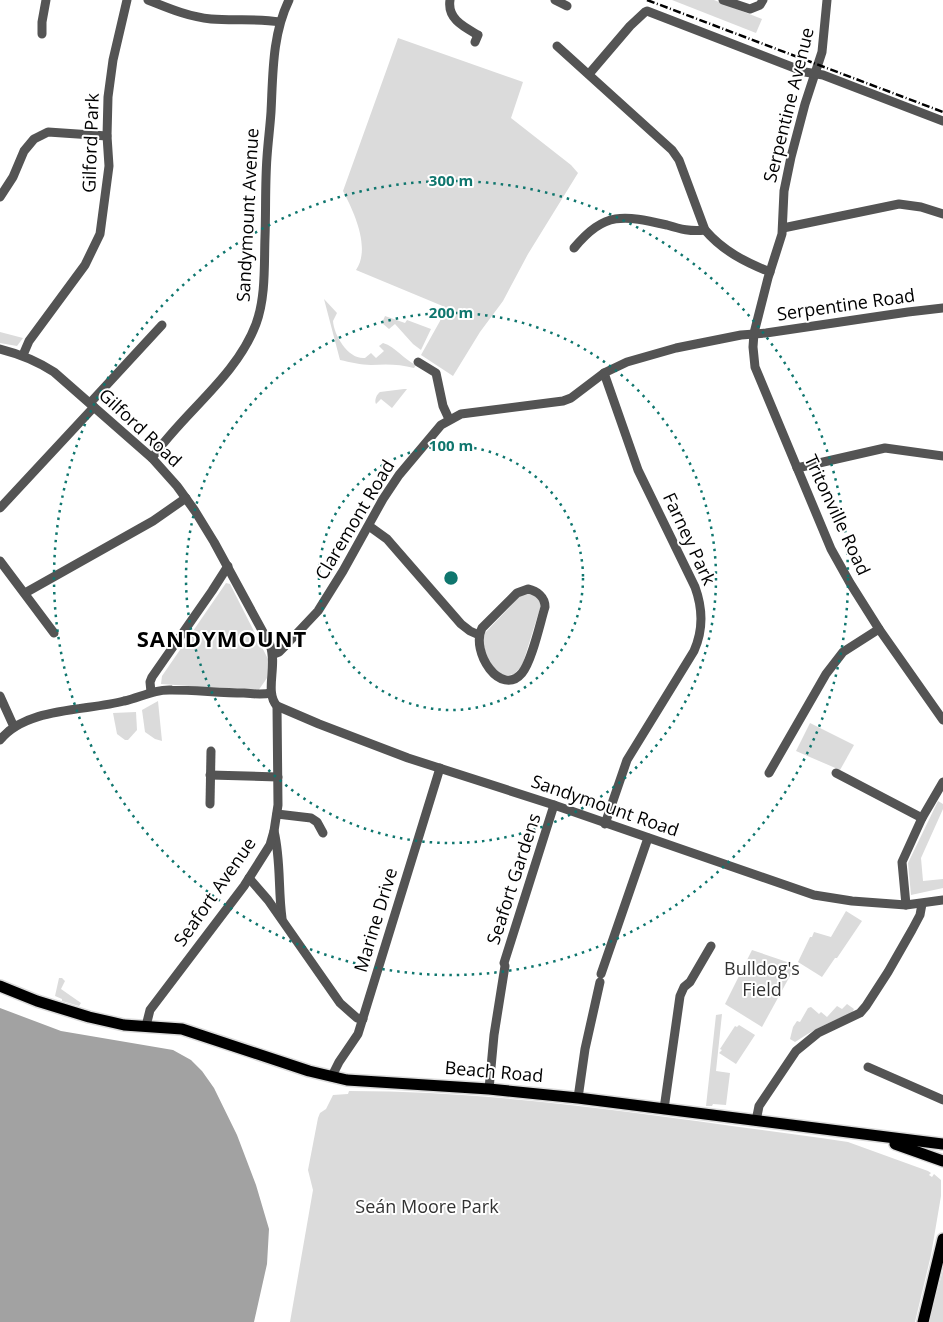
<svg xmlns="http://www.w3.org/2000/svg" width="943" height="1322" font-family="'Open Sans',sans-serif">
	<rect width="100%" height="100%" fill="#fff"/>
	<!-- green -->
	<g fill="#dbdbdb">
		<polygon points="672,0 714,0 762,19 756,33"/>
		<path d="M398 38 523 82 511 118 571 165 578 173 528 254 503 301 480 332 453 376 421 355 440 321 445 307 356 270C371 248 354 212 343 191Z"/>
		<path d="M324 299 337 313 333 321C334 336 349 360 365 358L371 353 376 358 384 351 379 346 383 343C396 347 403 359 416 365L414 368C400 364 386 364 371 365 361 365 350 362 340 360Z"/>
		<polygon points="385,316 405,323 407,320 431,329 421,350 413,344 395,324 389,329 382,323"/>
		<polygon points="0,332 23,338 17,346 0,343"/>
		<path d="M404 389H407L392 408 381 399 376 404C374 400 377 394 380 392Z"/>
		<polygon points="226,583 230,584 269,661 267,678 258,691 161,684 162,676"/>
		<path d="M523 593C531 593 538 596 541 605L522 666 514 674 505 676C490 669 481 649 484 634Z"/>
		<polygon points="158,701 162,741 155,739 145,732 142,710"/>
		<polygon points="136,712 137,730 128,740 125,740 117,734 113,713"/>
		<polygon points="810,723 854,745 840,770 796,751"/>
		<polygon points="938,801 943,804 943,809 921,858 923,881 943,879 943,888 911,895 908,863"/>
		<polygon points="846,911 862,921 837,958 835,958 822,977 798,962 810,937 812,937 814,932 831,937"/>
		<polygon points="752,950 796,965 762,1027 725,1004"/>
		<polygon points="59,978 62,978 65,981 61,989 81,1003 79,1006 62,1001 62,999 55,996"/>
		<path d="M847 1004 854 1009 852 1013C831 1021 813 1030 795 1042L790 1039 793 1027 797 1021 800 1022 808 1008 811 1007 819 1014 821 1012 827 1017 837 1006 842 1009Z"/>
		<polygon points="722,1014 716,1071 730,1073 726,1105 713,1104 712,1106 706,1106 716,1015"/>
		<polygon points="739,1025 755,1035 736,1064 719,1053 722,1050 720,1049 735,1026 737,1027"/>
		<path d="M349 1091C507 1091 664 1117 821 1138L848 1142 928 1171 931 1173 929 1175 932 1177 934 1174 941 1180V1196L931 1255 915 1322H290L313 1190 308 1170 318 1118 320 1113 326 1109 333 1095 348 1094Z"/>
		<polygon points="943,1270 943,1322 929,1322"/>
	</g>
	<!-- water -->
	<polygon fill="#a2a2a2" points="0,1008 61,1031 173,1050 191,1060 202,1071 214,1088 237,1135 256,1185 269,1229 267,1264 254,1322 0,1322"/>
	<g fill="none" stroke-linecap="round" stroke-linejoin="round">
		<!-- major casing -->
		<g stroke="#dbdbdb" stroke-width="14">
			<g id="major">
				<polyline points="0,986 37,1001 89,1017 124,1025 182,1029 309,1071 347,1080 489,1089 578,1098 943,1144"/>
				<polyline points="895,1144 943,1161"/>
				<polyline points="923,1322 943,1239"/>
			</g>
		</g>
		<!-- minor -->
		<g stroke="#545454" stroke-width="9">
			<path d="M148 0C168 8 189 17 211 19 234 21 257 18 280 22"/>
			<path d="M450 0C447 19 464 27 478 35L475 42"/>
			<polyline points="555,0 567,6"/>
			<polyline points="723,0 750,9 760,5 763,0"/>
			<polyline points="827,0 822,52 805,104 791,157 784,191 782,234 768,278 754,333 753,347 755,367 831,549 850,583 879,629 943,720"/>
			<polyline points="42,34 42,22 46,0"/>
			<path d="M557 46 672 150 679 160 705 230C723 251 745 262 770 272"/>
			<polyline points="589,74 630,26 645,12 647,11 805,72 823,75 943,121"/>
			<polyline points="0,197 13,177 24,151 34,139 48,132 107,136"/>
			<polyline points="783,228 899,204 921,207 943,214"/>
			<path d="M574 248C605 211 623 215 667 225 680 229 691 232 705 230"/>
			<path d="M0 349C20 354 36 360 54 372L152 458 177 486 195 511 214 542 270 645C278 665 264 692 277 706L319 724 408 758 554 805 814 895 852 901 906 905 943 900"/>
			<polyline points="23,355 29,341 85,265 100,234 109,166 107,136 108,97 113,60 127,0"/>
			<polyline points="418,362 436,373 443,406 449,419"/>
			<path d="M604 373 638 470 695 587C703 609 703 631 694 651L627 760 605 824"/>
			<polyline points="90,403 162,325"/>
			<path d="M152 458C184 412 236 377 256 324 266 297 264 264 265 237 266 210 265 184 267 157 268 142 270 127 271 112 273 74 272 35 289 0"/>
			<polyline points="797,468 885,448 943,456"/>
			<polyline points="0,508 94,407"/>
			<polyline points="369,526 387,539 461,624 470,631 479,635"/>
			<polyline points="0,561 54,633"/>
			<path d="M528 589C537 591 545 597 545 607 540 623 532 661 522 673 501 698 470 652 482 628L517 593Z"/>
			<polyline points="25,593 153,521 186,498"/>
			<polyline points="274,654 279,652 285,646 318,611 343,571 383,499 399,475 441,425 461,414 563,401 571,398 604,373 627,362 676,348 741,335 766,333 908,312 943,308"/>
			<polyline points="151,692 150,682 152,677 212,591 228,566"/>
			<polyline points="0,696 14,727"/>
			<path d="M0 740C26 707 87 711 124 701 141 697 155 689 172 690 196 690 220 693 244 693 253 694 262 695 271 693"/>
			<polyline points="769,773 826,674 843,652 879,629"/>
			<polyline points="836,773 922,818"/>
			<polyline points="210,775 278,777"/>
			<polyline points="210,804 211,751"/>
			<polyline points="277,814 311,818 317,822 323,833"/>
			<path d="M274 831C281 860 278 889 282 918"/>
			<polyline points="249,878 268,900 340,1003 357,1018 363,1019"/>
			<polyline points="906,905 902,862 922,818 943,782"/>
			<polyline points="504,963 554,805"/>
			<polyline points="601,974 648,838"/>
			<polyline points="146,1026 150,1010 244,886 270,845 274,831 278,805 277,706"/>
			<polyline points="868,1067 943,1100"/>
			<polyline points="332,1076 339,1062 358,1034 440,768"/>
			<polyline points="489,1089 494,1035 505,966"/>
			<polyline points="578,1098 585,1049 600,982"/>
			<polyline points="664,1109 680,996 684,987 690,982 711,946"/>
			<polyline points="756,1121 759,1106 796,1051 818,1033 860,1013 866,1006 888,972 912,930 920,915 922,904"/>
		</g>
		<!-- major -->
		<use href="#major" stroke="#000" stroke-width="11"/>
		<!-- rail -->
		<polyline stroke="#000" stroke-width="2.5" stroke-dasharray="8 2.5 1 2.5" stroke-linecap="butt" points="647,0 943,112"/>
	</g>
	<!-- distance rings -->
	<g fill="none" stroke="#0f766e" stroke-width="2.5" stroke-dasharray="2.5 5">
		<circle cx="451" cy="578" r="132"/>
		<circle cx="451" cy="578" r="265"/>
		<circle cx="451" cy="578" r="397"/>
	</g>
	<g text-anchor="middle" stroke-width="4" stroke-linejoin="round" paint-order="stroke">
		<!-- street labels -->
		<g font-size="18" fill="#000" stroke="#fff">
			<text transform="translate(789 105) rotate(-76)" y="6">Serpentine Avenue</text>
			<text transform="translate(91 143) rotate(-88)" y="6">Gilford Park</text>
			<text transform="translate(248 215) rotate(-87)" y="6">Sandymount Avenue</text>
			<text transform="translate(846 305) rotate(-8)" y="6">Serpentine Road</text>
			<text transform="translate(140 428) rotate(43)" y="6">Gilford Road</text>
			<text transform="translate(837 515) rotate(65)" y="6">Tritonville Road</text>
			<text transform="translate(355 520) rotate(-59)" y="6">Claremont Road</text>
			<text transform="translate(689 539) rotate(65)" y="6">Farney Park</text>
			<text transform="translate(605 806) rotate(19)" y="6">Sandymount Road</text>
			<text transform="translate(514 879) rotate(-72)" y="6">Seafort Gardens</text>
			<text transform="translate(215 892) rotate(-55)" y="6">Seafort Avenue</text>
			<text transform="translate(376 920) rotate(-73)" y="6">Marine Drive</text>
			<text transform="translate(494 1072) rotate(5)" y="6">Beach Road</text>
		</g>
		<!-- park labels -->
		<g font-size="18" fill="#323232" stroke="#fff">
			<text x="762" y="975">Bulldog's<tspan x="762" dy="21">Field</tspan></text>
			<text x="427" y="1213">Seán Moore Park</text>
		</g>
		<!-- district labels -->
		<g font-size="22" font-weight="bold" letter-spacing="1" fill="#000" stroke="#fff">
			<text x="222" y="647">SANDYMOUNT</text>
		</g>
	</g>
	<circle cx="451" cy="578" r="8" fill="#0f766e" stroke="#fff" stroke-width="2.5"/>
	<g font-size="15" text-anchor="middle" font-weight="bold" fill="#0f766e" stroke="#fff" stroke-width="4" stroke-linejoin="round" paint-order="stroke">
		<text x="451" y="186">300 m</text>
		<text x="451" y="318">200 m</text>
		<text x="451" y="451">100 m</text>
	</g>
</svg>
